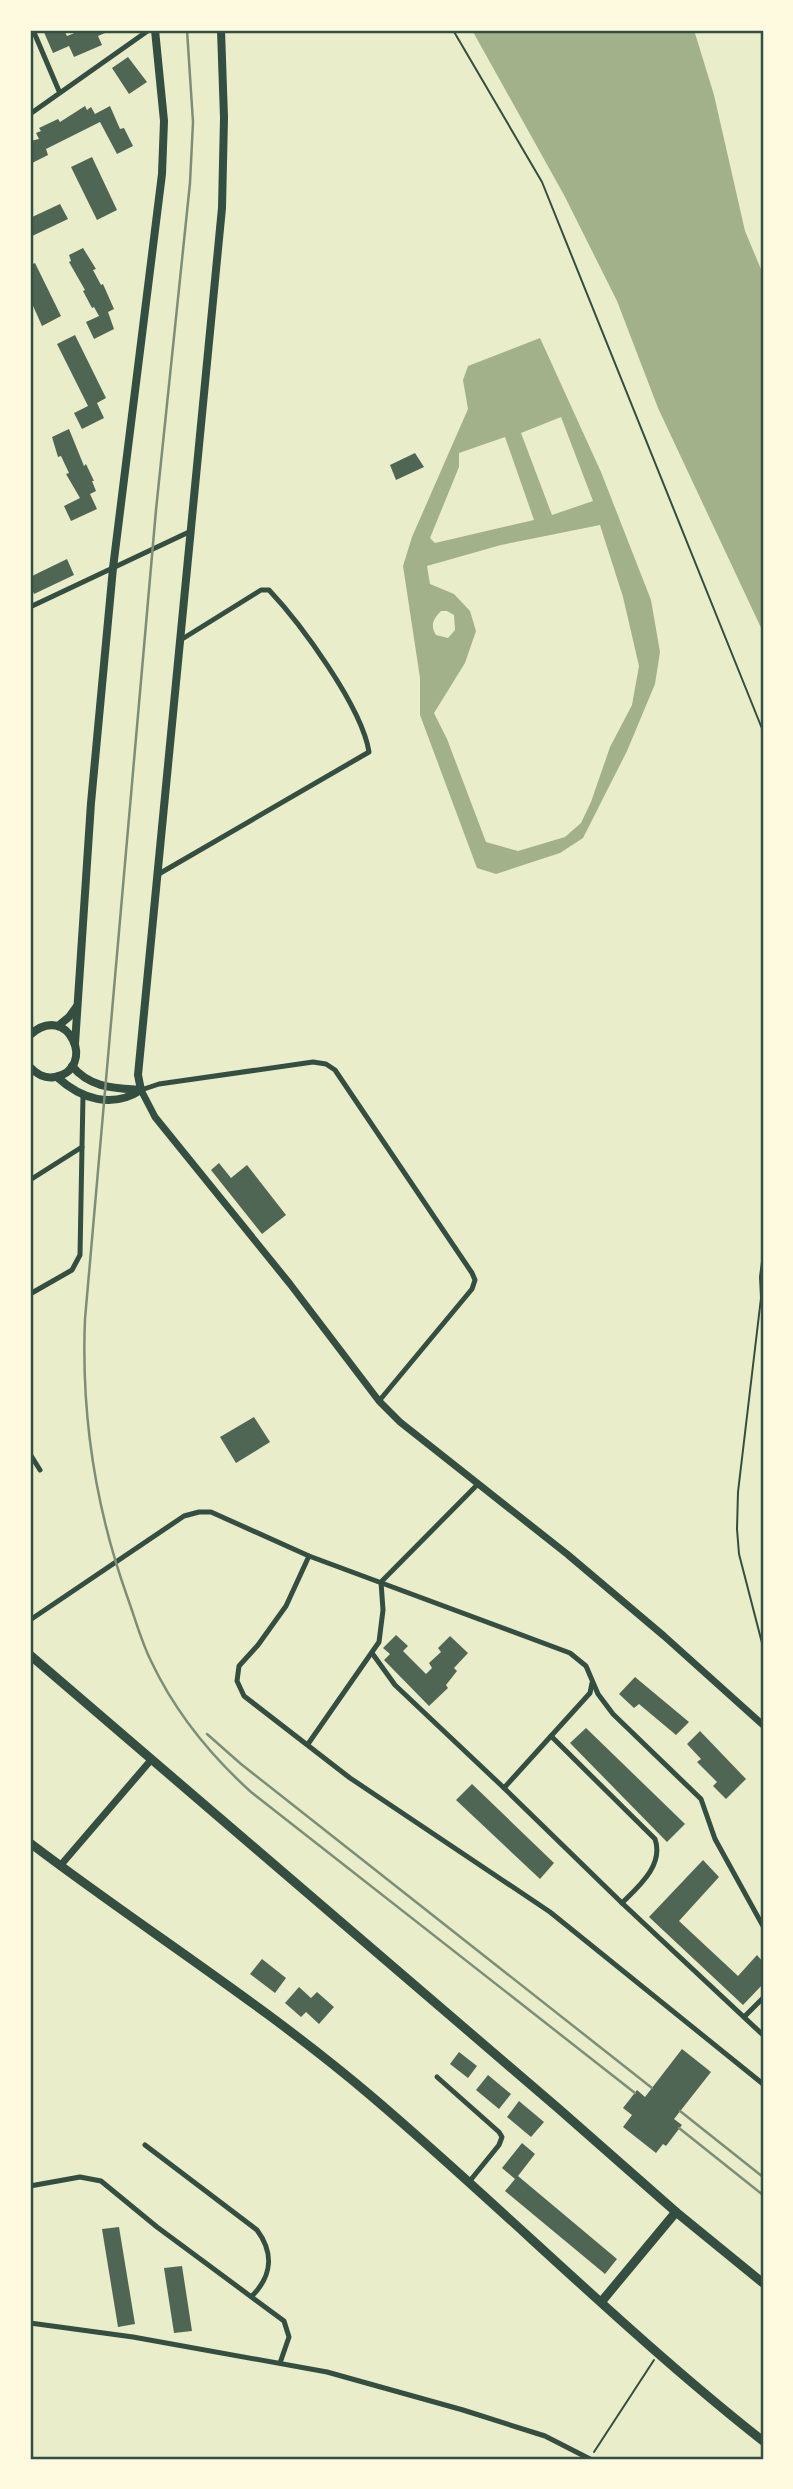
<svg xmlns="http://www.w3.org/2000/svg" width="793" height="2489" font-family="Manrope,sans-serif">
	<rect width="100%" height="100%" fill="#e9edc9"/>
	<!-- water -->
	<g fill="#a3b18a" fill-rule="evenodd">
		<polygon points="472,30 694,30 714,95 745,231 763,274 763,632 658,408 617,301 564,195"/>
		<path d="M540 338 601 472 651 600 660 652 655 684 627 751 583 838 560 853 496 874 477 868 420 715V678L403 566 412 537 468 409 463 380 468 366ZM561 417 593 501 552 515 521 433ZM505 437 534 520 435 543 430 538 459 467V453ZM600 525 623 597 639 666 632 705 610 747 591 802 581 823 565 837 518 851 486 842 447 739 434 713 465 663 476 631 470 611 454 594 430 584 427 566 501 545ZM441 611H447L454 615 455 630 448 638 436 635C430 626 433 619 441 611Z"/>
	</g>
	<!-- building -->
	<g fill="#4f6655">
		<polygon points="43,30 64,30 67,36 82,30 112,30 98,36 102,45 74,57 69,46 53,53"/>
		<polygon points="128,57 147,82 129,94 112,68"/>
		<polygon points="85,106 87,110 91,107 95,114 110,106 120,129 124,128 133,146 117,154 100,122 46,149 48,155 30,164 30,141 39,139 36,133 41,131 39,128 58,119 60,122"/>
		<polygon points="92,157 117,210 97,220 71,167"/>
		<polygon points="60,204 68,219 30,237 30,218"/>
		<polygon points="83,248 96,269 93,270 101,285 103,284 114,309 108,312 114,329 94,339 86,322 99,316 94,307 92,308 83,291 85,290 69,262 71,261 69,255"/>
		<polygon points="35,263 61,316 42,326 30,299 30,265"/>
		<polygon points="75,335 106,398 97,403 104,418 82,429 74,413 88,406 57,344"/>
		<polygon points="69,429 84,466 86,464 94,481 92,481 96,491 90,494 97,509 71,521 64,506 80,498 66,474 69,473 61,456 58,457 52,437"/>
		<polygon points="415,453 424,467 396,480 390,465"/>
		<polygon points="67,559 74,575 34,594 30,585 30,577"/>
		<polygon points="219,1163 231,1178 247,1165 286,1215 262,1234 211,1170"/>
		<polygon points="254,1417 270,1442 236,1463 220,1437"/>
		<polygon points="396,1635 408,1646 403,1651 426,1674 432,1668 429,1663 441,1652 438,1648 450,1636 468,1653 454,1668 457,1671 446,1685 448,1688 429,1706 384,1660 390,1654 383,1648"/>
		<polygon points="635,1677 689,1722 676,1735 639,1704 634,1708 619,1694"/>
		<polygon points="586,1728 685,1824 667,1842 570,1743"/>
		<polygon points="700,1731 746,1779 726,1799 713,1786 717,1782 697,1762 701,1759 687,1744"/>
		<polygon points="472,1784 554,1863 540,1879 456,1800"/>
		<polygon points="703,1860 719,1877 679,1921 738,1976 757,1955 763,1962 763,1984 743,2005 649,1917"/>
		<polygon points="262,1959 286,1978 275,1993 250,1974"/>
		<polygon points="299,1987 311,1998 317,1992 334,2007 319,2024 306,2012 301,2017 285,2003"/>
		<polygon points="682,2049 711,2072 674,2119 682,2125 666,2146 663,2144 656,2153 623,2127 632,2115 623,2108 637,2090 645,2097"/>
		<polygon points="459,2052 477,2066 468,2078 450,2064"/>
		<polygon points="488,2075 511,2094 499,2109 476,2090"/>
		<polygon points="519,2101 544,2122 531,2137 507,2117"/>
		<polygon points="522,2143 535,2154 518,2176 617,2259 605,2274 505,2191 515,2179 502,2168"/>
		<polygon points="119,2227 135,2324 118,2327 102,2229"/>
		<polygon points="182,2266 192,2331 174,2333 164,2268"/>
	</g>
	<g fill="none" stroke-linecap="round" stroke-linejoin="round">
		<!-- path -->
		<g stroke="#344e41" stroke-width="2">
			<polyline points="453,30 542,182 763,731"/>
			<polyline points="762,1643 739,1554 737,1529 738,1492 761,1298 760,1277 763,1254"/>
			<polyline points="594,2452 654,2360"/>
		</g>
		<!-- minor -->
		<g stroke="#344e41" stroke-width="5">
			<polyline points="33,30 59,91"/>
			<polyline points="30,114 149,30"/>
			<polyline points="30,607 189,532"/>
			<path d="M157 875 369 752C362 707 301 624 269 590H261L179 641"/>
			<polyline points="141,1090 159,1084 313,1062 326,1064 335,1070 472,1273 475,1280 472,1289 379,1401"/>
			<polyline points="30,1180 82,1147 83,1096"/>
			<polyline points="30,1294 72,1270 80,1255 82,1147"/>
			<polyline points="30,1454 40,1470"/>
			<polyline points="309,1556 286,1606 258,1645 239,1666 237,1681 244,1696 350,1778 550,1912 763,2084"/>
			<polyline points="30,1620 184,1516 199,1512 211,1512 309,1556 570,1653 586,1666 598,1694 613,1714 701,1799 715,1839 763,1926"/>
			<polyline points="372,1653 395,1685 504,1788"/>
			<polyline points="592,1683 590,1693 504,1788 622,1903 763,2035"/>
			<path d="M551 1736 655 1839C664 1865 639 1886 622 1903"/>
			<polyline points="308,1744 379,1642 383,1610 381,1582 477,1485"/>
			<polyline points="744,2017 763,1998"/>
			<polyline points="437,2077 499,2132 502,2137 499,2145 469,2182"/>
			<path d="M145 2145 257 2230C274 2253 272 2276 252 2296"/>
			<polyline points="30,2186 80,2177 101,2181 157,2227 284,2321 289,2337 280,2363"/>
			<polyline points="30,2323 133,2337 327,2372 463,2410 545,2436 590,2459"/>
		</g>
		<!-- tertiary -->
		<g stroke="#344e41" stroke-width="7">
			<polyline points="141,1090 155,1117 290,1284 379,1401 400,1422 567,1554 664,1636 763,1725"/>
			<polyline points="60,1866 151,1760"/>
		</g>
		<!-- secondary -->
		<g stroke="#344e41" stroke-width="8">
			<polyline points="58,1026 69,1017 77,1006"/>
			<path d="M30 1035C68 1000 98 1069 55 1077 44 1079 37 1074 30 1067"/>
			<polyline points="75,1044 91,803 113,568 162,174 164,121 155,30"/>
			<path d="M72 1066C90 1088 114 1088 141 1090"/>
			<path d="M57 1077C81 1099 112 1109 141 1090"/>
			<polyline points="141,1090 138,1075 222,208 224,118 221,30"/>
		</g>
		<!-- primary -->
		<g stroke="#344e41" stroke-width="9">
			<polyline points="30,1655 559,2109 676,2212 763,2283"/>
			<path d="M30 1843C142 1928 263 2004 370 2095 503 2208 626 2333 763 2441"/>
			<polyline points="602,2301 676,2212"/>
		</g>
		<!-- rail -->
		<g stroke="#7c8e77" stroke-width="2.5">
			<path d="M187 30 193 122 190 183 156 510 85 1319C81 1415 95 1506 127 1596 135 1618 141 1641 151 1661 175 1712 209 1754 251 1792L635 2093"/>
			<polyline points="207,1734 241,1764 652,2088"/>
			<polyline points="680,2111 763,2177"/>
			<polyline points="679,2128 763,2195"/>
		</g>
	</g>
	<!-- border -->
	<rect width="793" height="2489" fill="none" stroke="#fefae0" stroke-width="63"/>
	<rect x="32" y="32" width="730" height="2426" fill="none" stroke="#344e41" stroke-width="2.5"/>
</svg>
